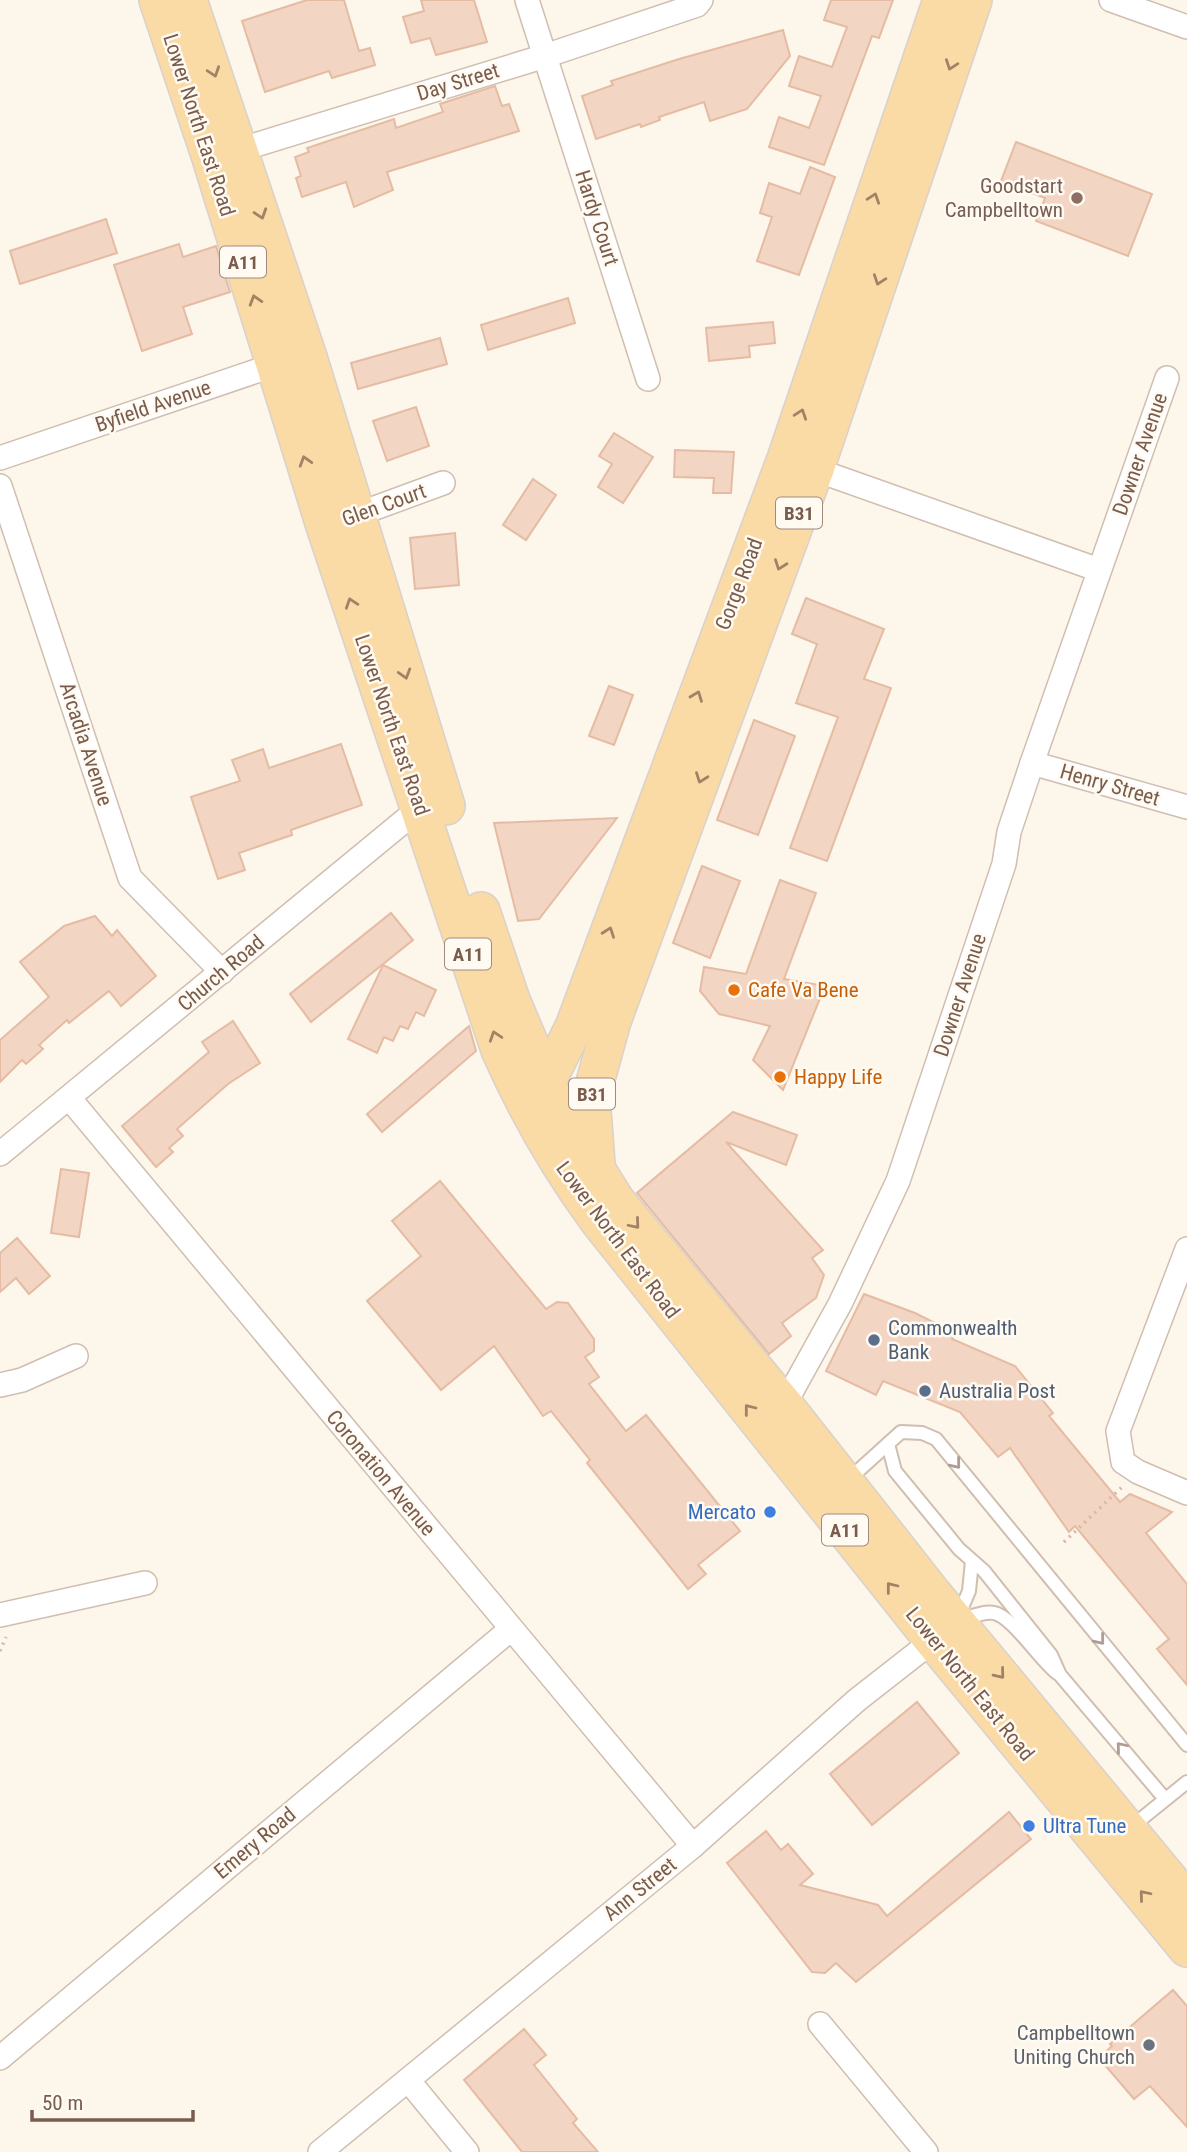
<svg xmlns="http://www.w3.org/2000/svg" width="1187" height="2152" font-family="'Roboto Condensed',sans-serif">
	<rect width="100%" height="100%" fill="#fdf6eb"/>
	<!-- building -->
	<g fill="#f2d5c3" stroke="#e5bca3" stroke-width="2">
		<polygon points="307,0 344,0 359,51 370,48 375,65 332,78 329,71 265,92 242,21"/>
		<polygon points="421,0 474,0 487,42 436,55 430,38 411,43 403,17 424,11"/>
		<polygon points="831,0 893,0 879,38 872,36 824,165 769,147 779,117 809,128 821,96 789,86 799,56 832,67 847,27 824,20"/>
		<polygon points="783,30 790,56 747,109 710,121 704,102 659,117 660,120 641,127 640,124 596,139 582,96 613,85 611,81 679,59"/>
		<polygon points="495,86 502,106 509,104 519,131 387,172 393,190 354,207 346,182 302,197 296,178 301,176 295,157 309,152 307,148 394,119 396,128 443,112 440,104"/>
		<polygon points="1016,142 1152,194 1128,256 1036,221 1045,198 1001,181"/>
		<polygon points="810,167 835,177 799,275 757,261 772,217 760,213 769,183 800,194"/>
		<polygon points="106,219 117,253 20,284 10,251"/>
		<polygon points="179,244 183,257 216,246 230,292 183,307 192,334 142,351 114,265"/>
		<polygon points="568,298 575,323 488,350 481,325"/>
		<polygon points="773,322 775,343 749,346 750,357 709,361 706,328"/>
		<polygon points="440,338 447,364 358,389 351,363"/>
		<polygon points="416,407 429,446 387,461 373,421"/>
		<polygon points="614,433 653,457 623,503 598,487 612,464 599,456"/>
		<polygon points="675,450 734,452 731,493 713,493 714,478 674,477"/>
		<polygon points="533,479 556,495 526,540 503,525"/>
		<polygon points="455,533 459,585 415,589 410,538"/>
		<polygon points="806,598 884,629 864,679 891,688 827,861 790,848 838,717 796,703 817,644 792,634"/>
		<polygon points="609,686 633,695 614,745 589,736"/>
		<polygon points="754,720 795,736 758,835 717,820"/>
		<polygon points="341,744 362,805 291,830 292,835 239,853 245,870 218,879 191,797 240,781 232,760 263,749 269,768"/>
		<polygon points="617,818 539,919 518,921 494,823"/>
		<polygon points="702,866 740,881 710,958 673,943"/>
		<polygon points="780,880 816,893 784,979 825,986 783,1090 753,1060 770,1026 719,1014 700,991 704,967 746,974"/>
		<polygon points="391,913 413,940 311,1022 290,994"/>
		<polygon points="95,916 112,936 117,930 156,976 121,1006 109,991 69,1023 67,1020 39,1045 43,1049 26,1064 22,1060 0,1082 0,1040 49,997 20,962 64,926"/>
		<polygon points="383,965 436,990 424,1016 416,1012 408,1029 400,1026 393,1041 384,1037 377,1053 348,1039"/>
		<polygon points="233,1021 260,1063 228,1084 177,1129 183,1136 169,1148 173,1152 156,1167 122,1126 209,1052 202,1042"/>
		<polygon points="469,1026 476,1051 382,1132 367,1114"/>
		<polygon points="733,1112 797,1135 786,1165 726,1142 823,1250 812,1258 824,1275 816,1298 782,1323 791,1336 769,1354 637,1193"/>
		<polygon points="61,1169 89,1173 79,1237 51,1233"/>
		<polygon points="440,1181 546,1309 557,1302 568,1303 594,1339 594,1351 585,1357 599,1377 589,1384 626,1431 646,1415 740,1531 698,1565 706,1574 688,1589 587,1463 590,1460 551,1411 543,1416 494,1346 441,1390 367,1301 421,1256 392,1221"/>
		<polygon points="17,1238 50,1276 29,1294 16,1278 0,1292 0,1253"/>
		<polygon points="864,1294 915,1313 955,1333 952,1339 1015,1366 1053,1413 1049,1416 1120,1502 1130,1494 1172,1512 1146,1533 1187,1584 1187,1685 1157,1649 1169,1639 1075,1526 1069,1532 1010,1448 998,1457 960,1412 883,1381 876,1395 826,1371"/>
		<polygon points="917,1702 959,1753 872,1825 830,1774"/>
		<polygon points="1009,1812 1031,1839 856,1982 836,1963 825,1973 812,1972 727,1863 766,1831 781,1850 788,1844 813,1874 800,1885 878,1905 887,1916"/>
		<polygon points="1173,1990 1187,2006 1187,2127 1150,2086 1134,2099 1099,2058 1112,2046 1110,2044"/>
		<polygon points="524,2029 546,2055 534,2065 577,2119 573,2123 598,2152 522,2152 464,2080"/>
	</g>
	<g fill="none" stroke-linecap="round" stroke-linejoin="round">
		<!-- lane casing -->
		<g stroke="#d0beb0" stroke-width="16">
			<g id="lane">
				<polyline points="888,1444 895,1471 959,1549 984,1571 1051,1655 1060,1675 1165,1799"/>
				<polyline points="848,1480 901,1432 922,1433 936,1439 1187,1745"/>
				<polyline points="958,1617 969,1591 972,1561"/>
				<path d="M961 1620C971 1617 984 1611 994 1613 1012 1616 1040 1660 1057 1673"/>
				<polyline points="1130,1828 1187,1782"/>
			</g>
		</g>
		<!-- street casing -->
		<g stroke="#d0beb0" stroke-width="26">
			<g id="street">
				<polyline points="527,0 648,379"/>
				<polyline points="1111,0 1187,27"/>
				<polyline points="226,154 545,56 697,5 701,0"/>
				<polyline points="0,458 286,361"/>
				<polyline points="805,466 1099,570"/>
				<polyline points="0,486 130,878 222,972"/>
				<polyline points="345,519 443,483"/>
				<polyline points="1032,763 1187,807"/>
				<polyline points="70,1099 693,1846"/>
				<polyline points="0,1154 427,802"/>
				<polyline points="1187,1249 1118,1431 1123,1462 1138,1472 1187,1493"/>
				<polyline points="0,1385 22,1380 76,1356"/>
				<polyline points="784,1405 840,1304 898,1181 1004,864 1009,832 1032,763 1167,378"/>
				<polyline points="0,1615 145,1583"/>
				<polyline points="820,2024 926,2152"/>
				<polyline points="0,2058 511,1629"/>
				<polyline points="408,2080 467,2152"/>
				<polyline points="320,2152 693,1846 857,1700 944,1632"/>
			</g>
		</g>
		<!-- primary casing -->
		<g stroke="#d9d1cd" stroke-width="40">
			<g id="primary">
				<path d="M158 0 211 158 325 526 500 1050C527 1111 560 1168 599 1221L933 1640 1187 1948"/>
				<polyline points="188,0 307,354 446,806"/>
				<polyline points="481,911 511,1000 546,1083 558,1108 616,1201 784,1405 932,1593 1187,1901"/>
				<polyline points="546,1083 574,1027 786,459 942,0"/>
				<polyline points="596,1164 591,1097 612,1021 815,469 973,0"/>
			</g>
		</g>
		<!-- path -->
		<g stroke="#d8b8a5" stroke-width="3.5" stroke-dasharray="2 5" stroke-linecap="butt">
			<polyline points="1064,1542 1123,1486"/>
			<polyline points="0,1651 6,1637"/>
		</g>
		<!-- lane -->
		<use href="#lane" stroke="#fff" stroke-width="12"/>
		<!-- street -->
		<use href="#street" stroke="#fff" stroke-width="23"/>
		<!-- primary -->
		<use href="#primary" stroke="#fadaa5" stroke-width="37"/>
	</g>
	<!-- one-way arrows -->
	<defs><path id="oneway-chevron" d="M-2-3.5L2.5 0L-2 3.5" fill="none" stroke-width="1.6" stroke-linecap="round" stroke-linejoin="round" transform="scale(1.75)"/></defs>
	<g stroke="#a08267">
		<use href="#oneway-chevron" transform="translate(951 65) rotate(109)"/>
		<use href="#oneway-chevron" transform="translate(214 72) rotate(71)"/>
		<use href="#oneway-chevron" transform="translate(874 198) rotate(-71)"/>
		<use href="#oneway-chevron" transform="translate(261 214) rotate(72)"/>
		<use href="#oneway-chevron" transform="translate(879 280) rotate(109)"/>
		<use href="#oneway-chevron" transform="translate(255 300) rotate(-107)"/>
		<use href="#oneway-chevron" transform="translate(801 414) rotate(-71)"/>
		<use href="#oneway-chevron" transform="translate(305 461) rotate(-107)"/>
		<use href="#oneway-chevron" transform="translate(780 565) rotate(110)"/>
		<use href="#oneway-chevron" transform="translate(351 603) rotate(-109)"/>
		<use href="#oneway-chevron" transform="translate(405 674) rotate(73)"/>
		<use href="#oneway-chevron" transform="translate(697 696) rotate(-69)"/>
		<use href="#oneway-chevron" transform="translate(701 778) rotate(110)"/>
		<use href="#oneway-chevron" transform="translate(609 932) rotate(-70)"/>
		<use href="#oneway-chevron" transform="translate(495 1036) rotate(-108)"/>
		<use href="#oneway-chevron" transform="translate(635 1224) rotate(50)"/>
		<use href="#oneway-chevron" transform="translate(749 1409) rotate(-128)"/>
		<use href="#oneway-chevron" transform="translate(891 1587) rotate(-128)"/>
		<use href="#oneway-chevron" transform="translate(1000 1674) rotate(51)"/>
		<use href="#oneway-chevron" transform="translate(1144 1895) rotate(-130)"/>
	</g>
	<g stroke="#af9d94">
		<use href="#oneway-chevron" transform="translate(956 1464) rotate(51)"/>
		<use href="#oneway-chevron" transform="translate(1100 1640) rotate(51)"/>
		<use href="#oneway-chevron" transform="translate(1121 1747) rotate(-130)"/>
	</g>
	<!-- markers -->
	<circle fill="#8d6e63" stroke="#fffaf2" stroke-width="2.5" cx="1077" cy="198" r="7"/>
	<g fill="#e8710a" stroke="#fffaf2" stroke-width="2.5">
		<circle cx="734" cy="990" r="7"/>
		<circle cx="780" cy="1077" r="7"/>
	</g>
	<g fill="#5c6f8a" stroke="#fffaf2" stroke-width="2.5">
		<circle cx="874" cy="1340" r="7"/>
		<circle cx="925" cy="1391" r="7"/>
	</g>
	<g fill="#3f7fe0" stroke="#fffaf2" stroke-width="2.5">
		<circle cx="770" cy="1512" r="7"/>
		<circle cx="1029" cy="1826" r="7"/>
	</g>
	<circle fill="#6b7280" stroke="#fffaf2" stroke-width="2.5" cx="1149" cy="2045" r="7"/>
	<g text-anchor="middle" stroke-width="5" stroke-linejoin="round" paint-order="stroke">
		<!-- shield labels -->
		<g fill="#fffaf2" stroke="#a18b7e" stroke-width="2">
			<rect x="220" y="246.5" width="46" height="31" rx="5"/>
			<rect x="776" y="497.5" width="46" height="31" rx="5"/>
			<rect x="445" y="938.5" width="46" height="31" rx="5"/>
			<rect x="569" y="1078.5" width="46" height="31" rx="5"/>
			<rect x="822" y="1514.5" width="46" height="31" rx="5"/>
		</g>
		<g font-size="19" font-weight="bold" fill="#795c4d">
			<text x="243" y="269">A11</text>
			<text x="799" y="520">B31</text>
			<text x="468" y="961">A11</text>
			<text x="592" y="1101">B31</text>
			<text x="845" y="1537">A11</text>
		</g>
		<!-- street labels -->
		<g font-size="21" fill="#795c4d" stroke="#fffaf2">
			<text transform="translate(458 82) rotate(-17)" y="7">Day Street</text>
			<text transform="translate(199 125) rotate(72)" y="7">Lower North East Road</text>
			<text transform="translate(597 218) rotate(72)" y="7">Hardy Court</text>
			<text transform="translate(153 406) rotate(-19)" y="7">Byfield Avenue</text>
			<text transform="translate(1140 454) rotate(-71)" y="7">Downer Avenue</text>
			<text transform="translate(384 505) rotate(-20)" y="7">Glen Court</text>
			<text transform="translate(739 584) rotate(-69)" y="7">Gorge Road</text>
			<text transform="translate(392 725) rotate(71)" y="7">Lower North East Road</text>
			<text transform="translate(86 744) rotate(72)" y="7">Arcadia Avenue</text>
			<text transform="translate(1110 785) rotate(16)" y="7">Henry Street</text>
			<text transform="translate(221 973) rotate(-40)" y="7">Church Road</text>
			<text transform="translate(960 995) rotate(-72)" y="7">Downer Avenue</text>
			<text transform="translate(618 1240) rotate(53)" y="7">Lower North East Road</text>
			<text transform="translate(381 1473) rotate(50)" y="7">Coronation Avenue</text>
			<text transform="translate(970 1684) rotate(51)" y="7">Lower North East Road</text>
			<text transform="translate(255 1843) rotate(-40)" y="7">Emery Road</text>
			<text transform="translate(640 1889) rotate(-39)" y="7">Ann Street</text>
		</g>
		<!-- education labels -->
		<g font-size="21" fill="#785e54" stroke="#fffaf2" text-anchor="end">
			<text x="1063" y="193">Goodstart<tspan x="1063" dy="24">Campbelltown</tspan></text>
		</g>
		<!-- food labels -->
		<g font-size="21" fill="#c56008" stroke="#fffaf2" text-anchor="start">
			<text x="748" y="997">Cafe Va Bene</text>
			<text x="794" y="1084">Happy Life</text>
		</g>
		<!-- service labels -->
		<g font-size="21" fill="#4e5e75" stroke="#fffaf2" text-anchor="start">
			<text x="888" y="1335">Commonwealth<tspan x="888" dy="24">Bank</tspan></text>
			<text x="939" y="1398">Australia Post</text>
		</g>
		<!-- shop labels -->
		<g font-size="21" fill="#366cbe" stroke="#fffaf2" text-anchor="end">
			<text x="756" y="1519">Mercato</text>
			<text x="1043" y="1833" text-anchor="start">Ultra Tune</text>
		</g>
		<!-- worship labels -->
		<g font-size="21" fill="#5b616d" stroke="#fffaf2" text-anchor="end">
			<text x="1135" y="2040">Campbelltown<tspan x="1135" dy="24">Uniting Church</tspan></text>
		</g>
	</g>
	<!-- scale -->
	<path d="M32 2110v10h161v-10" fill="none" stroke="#795c4d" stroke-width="3.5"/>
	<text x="42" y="2110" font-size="21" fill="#795c4d" stroke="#fffaf2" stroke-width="5" paint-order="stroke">50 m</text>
</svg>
